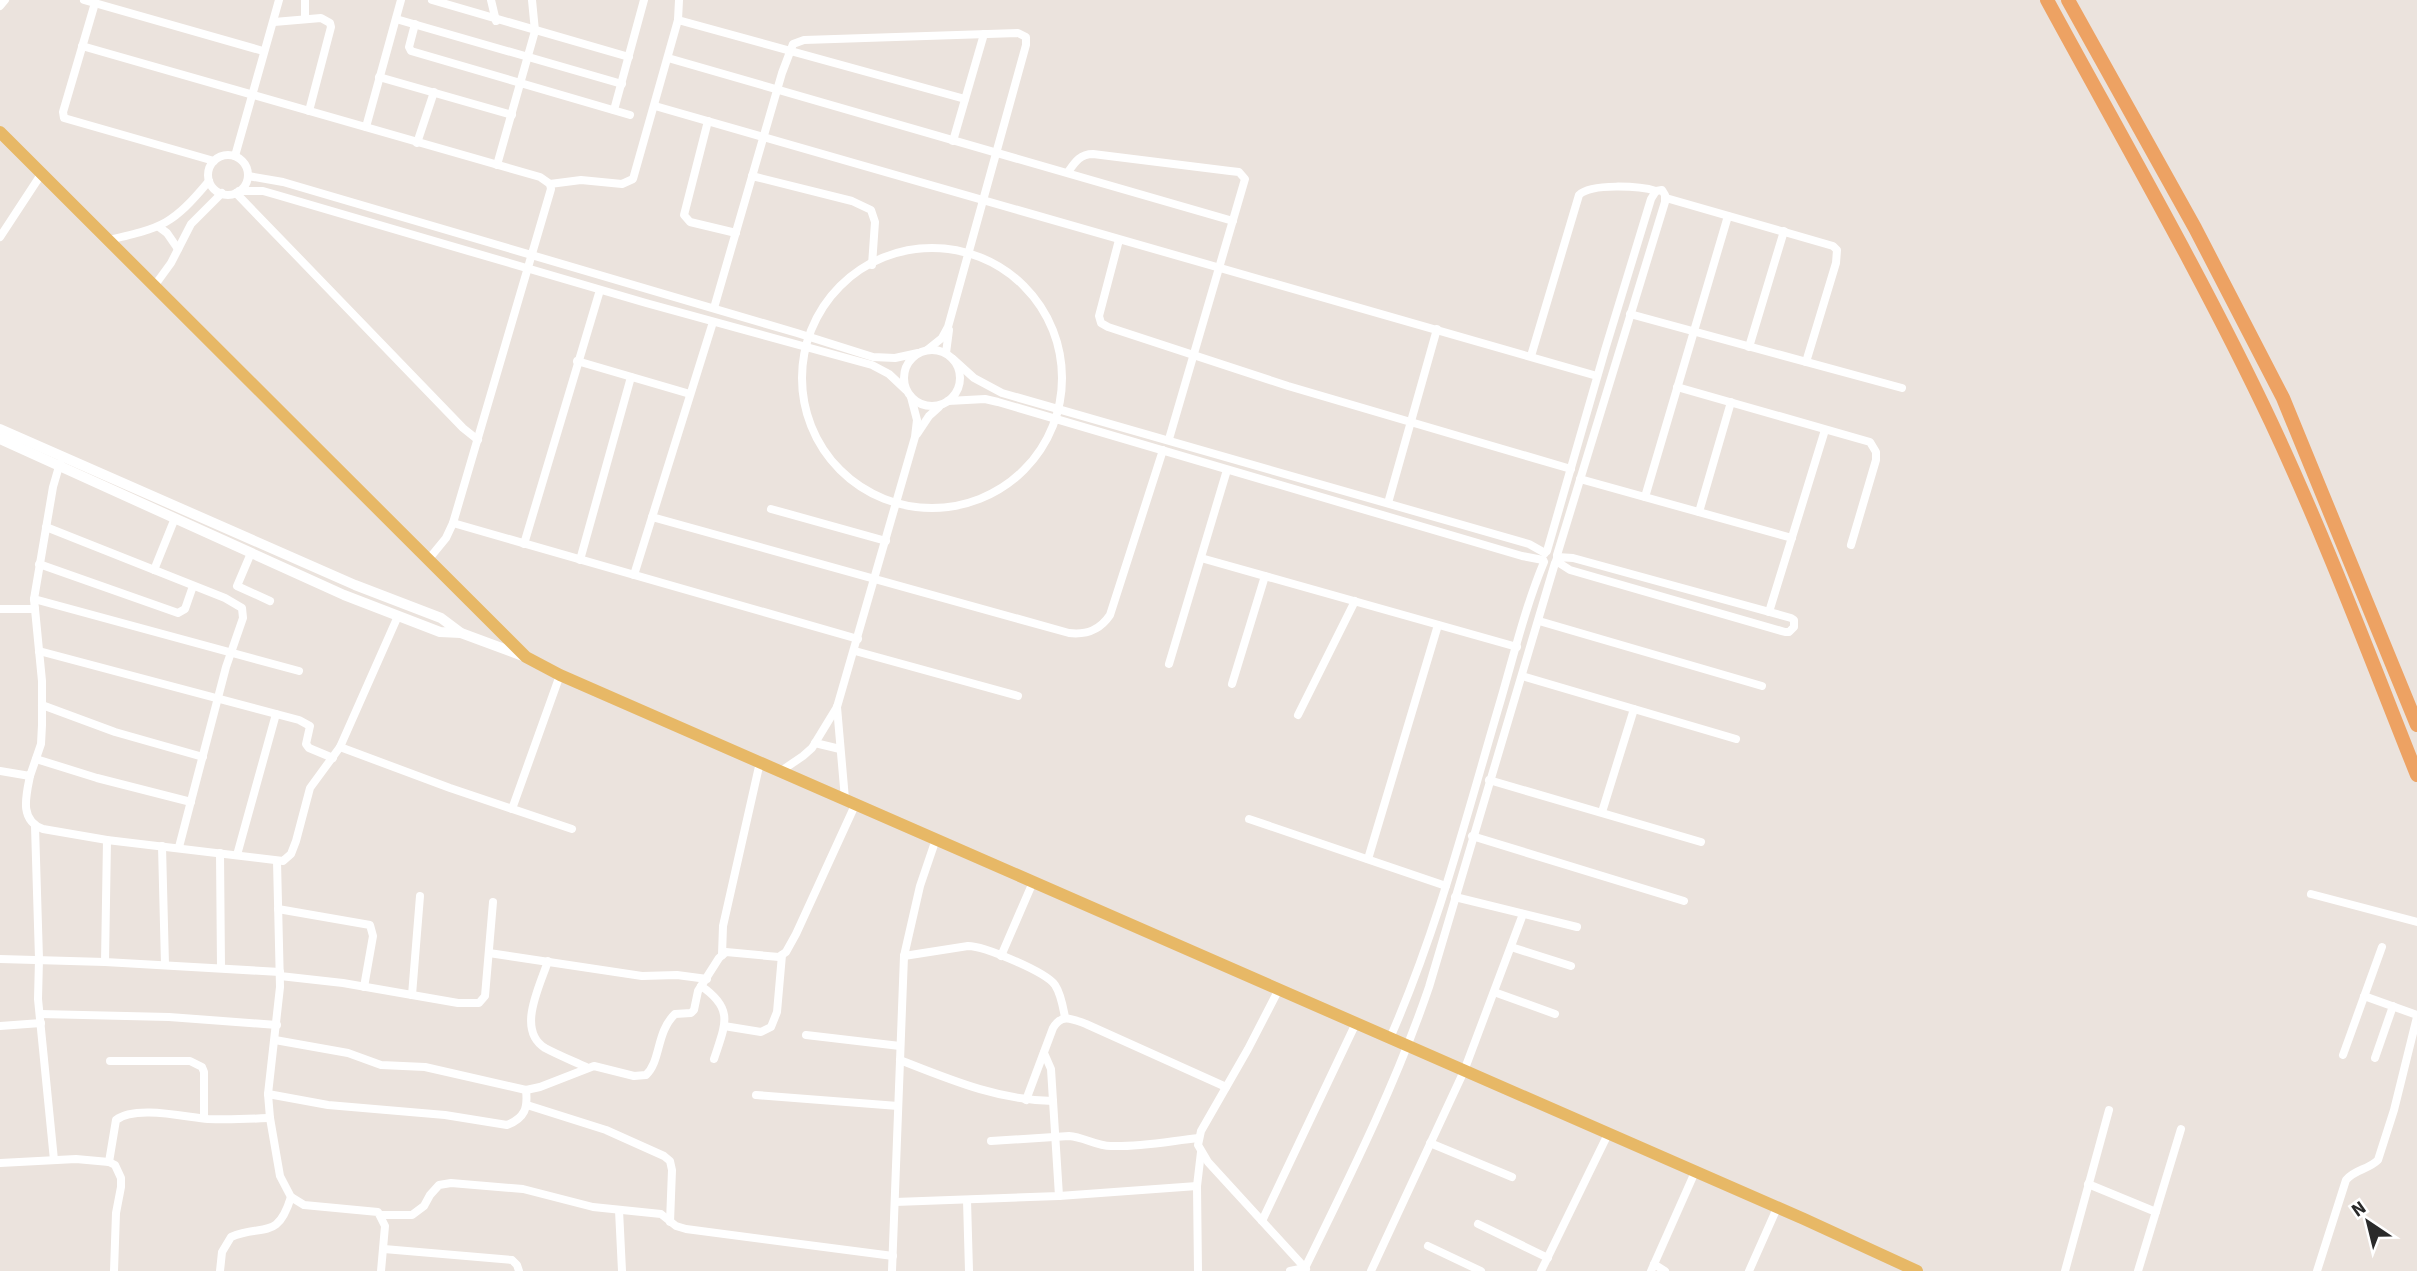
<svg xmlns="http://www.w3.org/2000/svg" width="2417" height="1271" font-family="'Source Sans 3',sans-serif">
	<rect width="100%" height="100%" fill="#ebe3dd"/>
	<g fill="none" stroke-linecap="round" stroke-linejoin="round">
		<!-- minor -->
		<g stroke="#fff" stroke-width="8">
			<polyline points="84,0 263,51"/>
			<polyline points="432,0 629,57"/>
			<polyline points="491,0 496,21"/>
			<polyline points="95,3 63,112 64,118 214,161"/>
			<polyline points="0,6 5,0"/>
			<polyline points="305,19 305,0"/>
			<polyline points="396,19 622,84"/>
			<polyline points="678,20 965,99"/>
			<polyline points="274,22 321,18 330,23 331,27 309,111"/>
			<polyline points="415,24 409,47 411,51 630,115"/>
			<polyline points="82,46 540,177 550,184 551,189 453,523 446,538 428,560"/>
			<polyline points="668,58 1233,221"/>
			<polyline points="379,77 512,115"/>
			<polyline points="655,106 1597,376"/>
			<polyline points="614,110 644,0"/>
			<polyline points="708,121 684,215 690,222 736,233"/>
			<polyline points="366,127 401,0"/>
			<polyline points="953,141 984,34"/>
			<polyline points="417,143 434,92"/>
			<circle cx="228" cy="175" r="20"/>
			<polyline points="235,156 279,0"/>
			<polyline points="497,165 535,31 532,0"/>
			<path d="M1068 172C1075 162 1080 154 1093 154L1230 171 1239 172 1245 179 1169 439"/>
			<polyline points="248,176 283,182 797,333 873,357 895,358 918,353"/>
			<polyline points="752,176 852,201 871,210 875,222 872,265"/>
			<polyline points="550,184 581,180 622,184 633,179 678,20 679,0"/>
			<polyline points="239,191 263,191 277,195 646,303 872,365 889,374 906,390"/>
			<polyline points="236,193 463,428 478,440"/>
			<polyline points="1666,198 1833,246 1837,250 1836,263 1806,362"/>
			<polyline points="159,227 167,233 178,249"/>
			<polyline points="0,237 42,173"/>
			<path d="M109 240C164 227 172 225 209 181"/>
			<polyline points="1119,240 1099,316 1101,323 1108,327 1288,386 1571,469"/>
			<circle cx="932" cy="378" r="130"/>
			<polyline points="155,285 171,263 191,224 222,193"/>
			<polyline points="714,308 782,73 793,44 804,40 1018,33 1026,37 1026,45 948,327 942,338 927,350"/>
			<polyline points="1630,314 1902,388"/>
			<polyline points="1749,347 1784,231"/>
			<circle cx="932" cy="378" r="28"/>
			<polyline points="946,353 949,330"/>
			<path d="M1531 356 1579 195C1591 183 1640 186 1656 191"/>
			<polyline points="953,359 974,378 1002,393 1529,544 1545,553"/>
			<polyline points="577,361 690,394"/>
			<polyline points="1677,387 1870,442 1876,452 1876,460 1851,545"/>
			<polyline points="948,401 985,399 998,402 1522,556 1543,560"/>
			<polyline points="917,434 929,416 939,407"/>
			<polyline points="1580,479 1792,538"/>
			<polyline points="1645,497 1728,216"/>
			<polyline points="1388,503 1437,329"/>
			<polyline points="771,509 886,541"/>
			<polyline points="1699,512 1731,402"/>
			<path d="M652 517 1069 633C1087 635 1100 630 1110 615L1163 450"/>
			<polyline points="453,523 858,639"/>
			<polyline points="46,527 225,598 242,608 243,618 226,667 179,847"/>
			<polyline points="524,544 600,290"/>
			<polyline points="1547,551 1605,350 1651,199 1656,191 1662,190 1665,195 1665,202 1557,555"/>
			<polyline points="251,553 237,586 270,601"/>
			<polyline points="1201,558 1517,647"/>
			<polyline points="1557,558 1556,561 1570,570 1785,632 1789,632 1794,627 1794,620 1791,618 1573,558 1557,557"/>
			<polyline points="580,560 631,377"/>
			<polyline points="39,564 178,613 185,609 193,586"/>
			<polyline points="154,570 175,518"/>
			<polyline points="634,575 713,322"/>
			<polyline points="34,599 299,671"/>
			<polyline points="0,609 35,609"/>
			<polyline points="1769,612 1825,430"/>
			<polyline points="1539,621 1762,686"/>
			<polyline points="39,651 299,720 310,726 306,744 309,748 333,758"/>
			<polyline points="855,651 1018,696"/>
			<polyline points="1169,664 1227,470"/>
			<polyline points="1522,676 1736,739"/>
			<polyline points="1232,684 1265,576"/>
			<polyline points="42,705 115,732 203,757"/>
			<polyline points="837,707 845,799"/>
			<polyline points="1298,715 1355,601"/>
			<polyline points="815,743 840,749"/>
			<polyline points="340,747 450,788 572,829"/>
			<polyline points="36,759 97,778 191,802"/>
			<polyline points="0,771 30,776 41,744 42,725 42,681 34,599 53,487 60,463"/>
			<polyline points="781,771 803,756 812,748 837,707 915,437 917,420 911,397"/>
			<path d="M30 776C26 796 19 820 43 829L107 840 283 861 291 854 296 841 310 788 340 747 398 616"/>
			<polyline points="1489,780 1701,842"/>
			<polyline points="512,809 560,675"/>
			<polyline points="1602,812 1634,709"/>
			<polyline points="1249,819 1446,886"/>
			<polyline points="35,826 39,959 38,999 54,1160"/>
			<polyline points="1472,836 1684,901"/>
			<polyline points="162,846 165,965"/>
			<polyline points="220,853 221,968"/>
			<polyline points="237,855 276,714"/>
			<polyline points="1368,859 1438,625"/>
			<polyline points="277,861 280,987 268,1094 270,1118 280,1176 291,1197 304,1205 378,1212 385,1226 381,1271"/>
			<polyline points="2311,894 2417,922"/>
			<polyline points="1455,897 1577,927"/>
			<polyline points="278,909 370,925 373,936 364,987"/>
			<polyline points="1511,947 1571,966"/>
			<polyline points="489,953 642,976 677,975 707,979"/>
			<polyline points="722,955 723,926 760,762"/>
			<path d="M904 956 968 946C984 946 1046 972 1055 985 1061 994 1063 1007 1065 1017"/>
			<polyline points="1001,956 1033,882"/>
			<polyline points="0,959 105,962 280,972"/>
			<path d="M548 961C540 986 516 1030 545 1048 558 1055 573 1061 586 1067"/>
			<polyline points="105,962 107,840"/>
			<polyline points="280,976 343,983 458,1003 479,1003 485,996 493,902"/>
			<path d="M701 986C735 1009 725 1025 714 1059"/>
			<polyline points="1279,989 1248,1049 1201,1131 1198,1145 1208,1162 1306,1269"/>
			<polyline points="1494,992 1555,1014"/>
			<polyline points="412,995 420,896"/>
			<polyline points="2364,996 2417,1015"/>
			<polyline points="40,1014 169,1017 277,1025"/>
			<polyline points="0,1026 41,1023"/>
			<polyline points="724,1026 761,1032 771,1027 777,1012 782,955"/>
			<polyline points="806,1035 900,1046"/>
			<path d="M1390 1038C1438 929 1467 814 1501 699 1514 654 1526 605 1544 562"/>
			<path d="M275 1040 348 1053 381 1065 425 1067 526 1090 540 1087 594 1066 634 1076 646 1075C661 1061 656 1032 675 1014L691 1013 694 1010 698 991 719 958 726 952 779 957 786 952 796 934 856 803"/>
			<polyline points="1044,1053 1051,1069 1059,1196"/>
			<polyline points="2343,1055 2382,947"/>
			<polyline points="2375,1058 2393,1006"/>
			<path d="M900 1060C951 1080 998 1100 1053 1101"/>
			<polyline points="110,1061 190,1061 202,1067 204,1072 204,1118"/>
			<path d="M268 1094 328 1105 445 1115 507 1125C525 1118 528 1108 526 1090"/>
			<polyline points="756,1095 898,1106"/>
			<path d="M1026 1100 1053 1028C1062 1013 1072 1019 1086 1024L1226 1087"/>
			<polyline points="527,1105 606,1130 664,1156 670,1161 672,1170 670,1222"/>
			<path d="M991 1141 1069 1136C1084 1137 1096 1146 1111 1146 1140 1147 1170 1141 1199 1138"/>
			<polyline points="1430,1143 1512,1177"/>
			<path d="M109 1162 116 1120C135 1105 185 1117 208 1119 229 1120 249 1119 270 1118"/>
			<polyline points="0,1163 76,1159 109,1162 115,1165 121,1178 121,1187 116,1213 114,1271"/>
			<polyline points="2088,1184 2156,1212"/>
			<polyline points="967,1200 969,1271"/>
			<polyline points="895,1202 1059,1196 1197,1186"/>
			<polyline points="619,1210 622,1271"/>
			<polyline points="381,1215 412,1215 424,1206 430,1195 439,1185 451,1183 523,1189 593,1207 661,1214 676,1226 686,1229 893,1256"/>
			<polyline points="1262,1221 1356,1023"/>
			<polyline points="1478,1224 1548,1258"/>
			<polyline points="1428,1246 1481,1271"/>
			<polyline points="384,1249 512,1260 517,1265 519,1271"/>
			<polyline points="1654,1264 1665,1271"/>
			<path d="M220 1271 222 1252 231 1237C263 1223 277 1242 291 1197"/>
			<polyline points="892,1271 904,956 920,886 936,839"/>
			<polyline points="1198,1271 1197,1186 1201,1152"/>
			<path d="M1290 1271 1305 1268C1350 1176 1396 1084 1429 987L1555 563"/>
			<polyline points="1371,1271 1464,1071 1523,914"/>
			<polyline points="1541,1271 1608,1134"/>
			<polyline points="1651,1271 1695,1172"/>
			<polyline points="1749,1271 1777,1208"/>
			<polyline points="2065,1271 2109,1110"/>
			<polyline points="2138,1271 2181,1129"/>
			<path d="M2317 1271 2346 1180C2355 1169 2368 1170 2378 1160L2394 1110 2417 1017"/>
		</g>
		<!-- tertiary -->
		<g stroke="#fff" stroke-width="10">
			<polyline points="0,429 355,585 441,618 461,633 523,656"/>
			<polyline points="0,439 344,595 440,632 461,633"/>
		</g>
		<!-- primary -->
		<polyline stroke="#e7b866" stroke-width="12" points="0,132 526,657 560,675 1804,1219 1917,1271"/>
		<!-- trunk -->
		<g stroke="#eda263" stroke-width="14">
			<path d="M2047 0C2123 140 2203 278 2271 422 2325 537 2370 657 2417 775"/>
			<polyline points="2068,0 2195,228 2283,398 2417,725"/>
		</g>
	</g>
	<!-- north arrow -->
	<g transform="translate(2368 1222) rotate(325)" stroke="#ffffff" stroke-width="5" paint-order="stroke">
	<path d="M0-5L12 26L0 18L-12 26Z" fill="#2a2a2a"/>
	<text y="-10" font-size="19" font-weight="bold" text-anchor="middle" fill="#2a2a2a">N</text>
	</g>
</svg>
